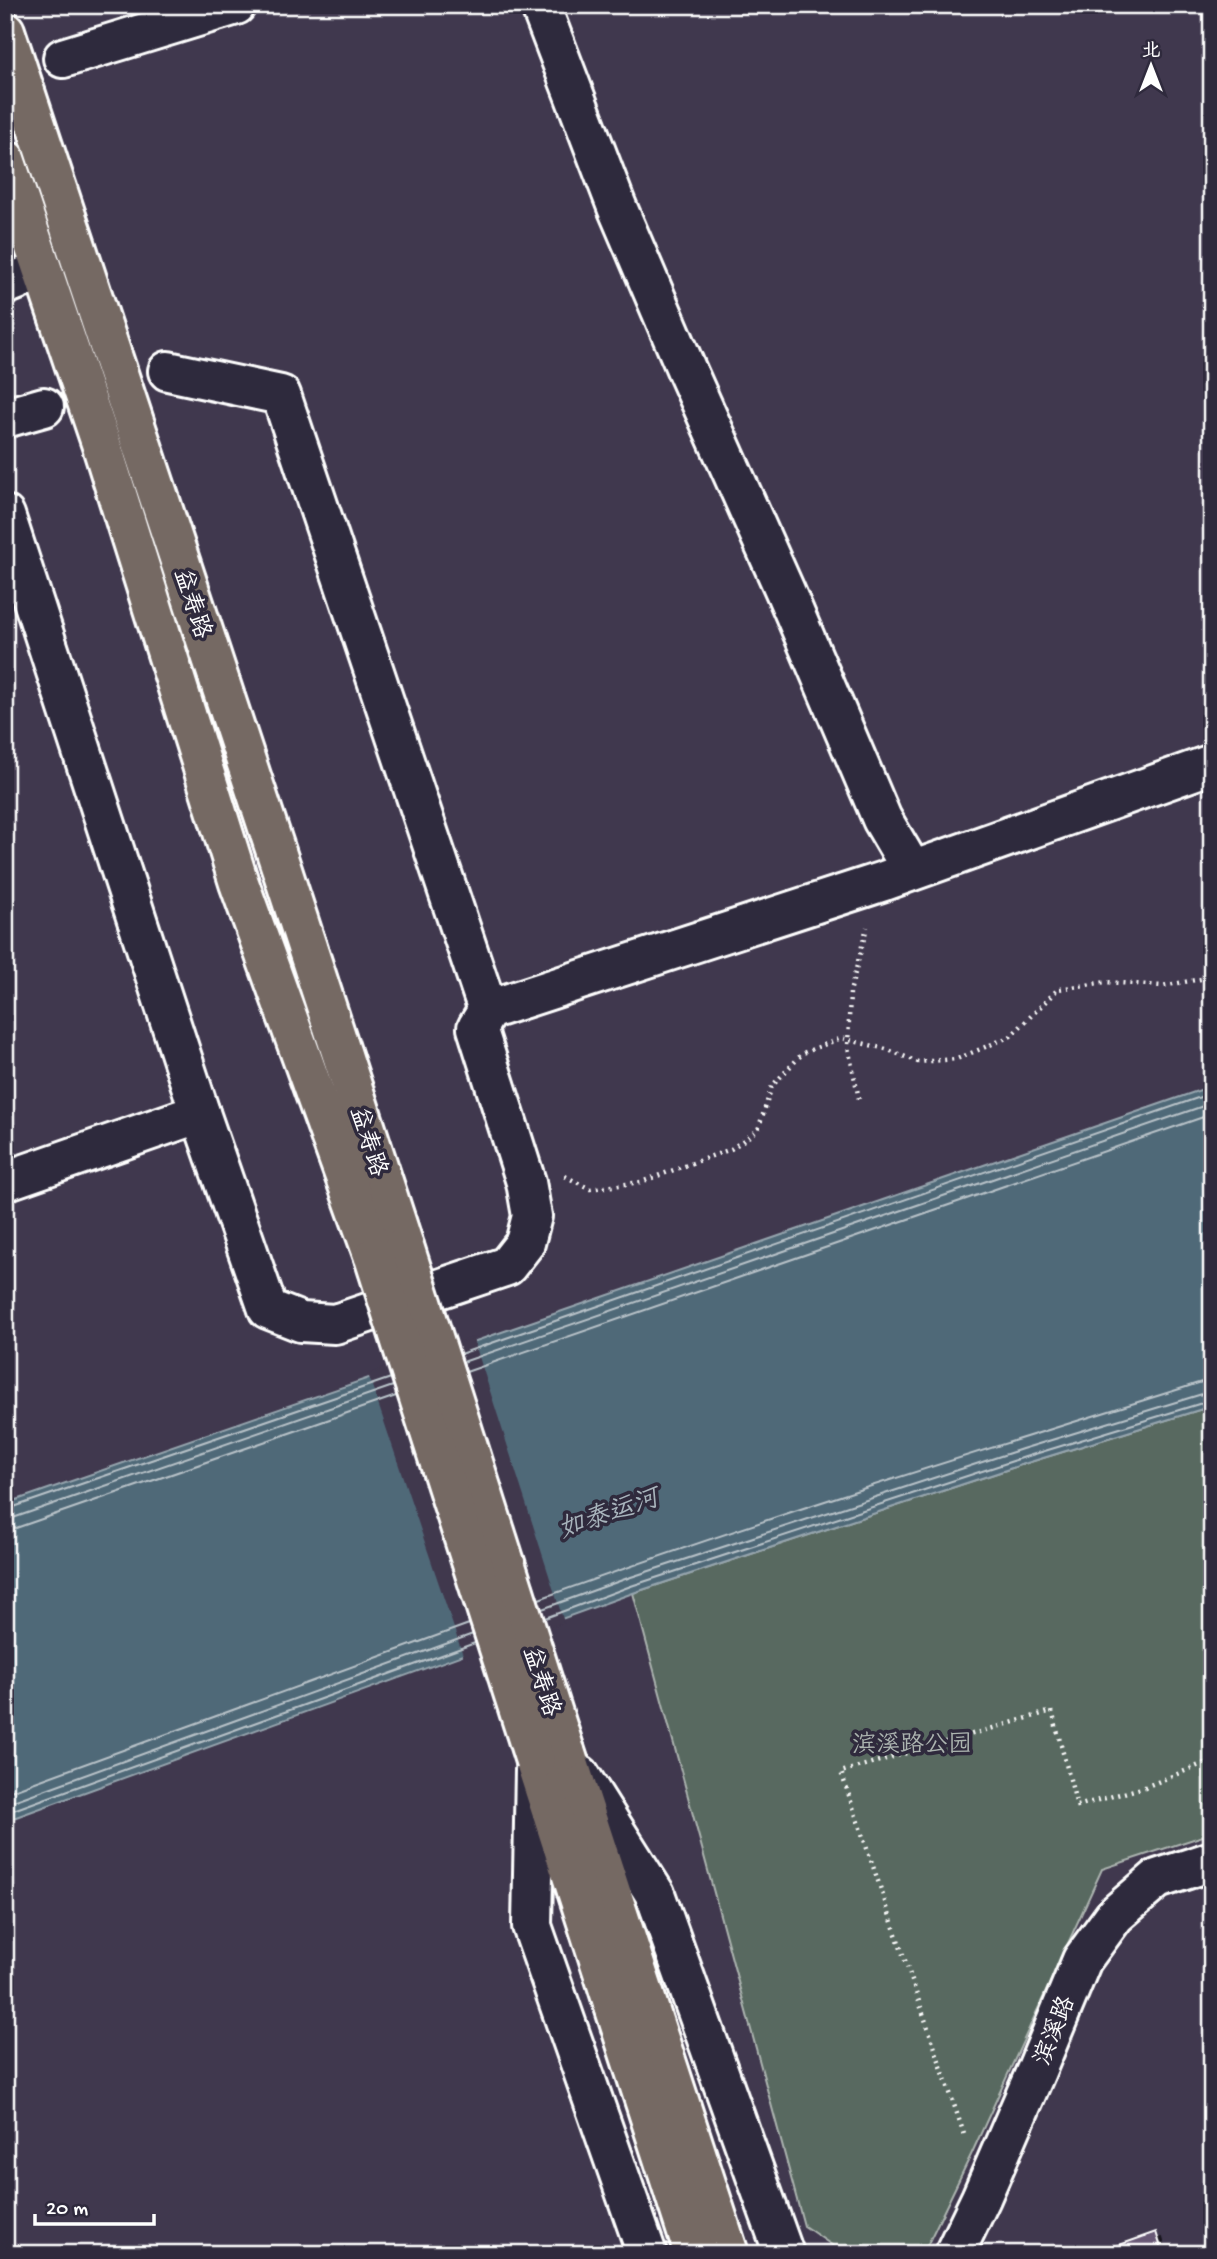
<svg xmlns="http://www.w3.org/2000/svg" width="1217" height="2259" font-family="'Gochi Hand','LXGW WenKai TC',sans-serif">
	<defs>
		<filter id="shadow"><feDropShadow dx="6" dy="6" stdDeviation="0" flood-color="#0009"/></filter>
	</defs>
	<rect width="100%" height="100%" fill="#40384e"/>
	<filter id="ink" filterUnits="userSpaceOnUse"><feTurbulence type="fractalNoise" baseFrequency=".0143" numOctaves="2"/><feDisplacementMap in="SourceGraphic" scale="14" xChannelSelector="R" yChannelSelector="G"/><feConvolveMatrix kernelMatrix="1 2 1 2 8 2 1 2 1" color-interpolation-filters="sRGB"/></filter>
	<g filter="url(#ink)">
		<!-- green -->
		<polygon fill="#586960" stroke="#acb4b0" stroke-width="2" points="1212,1406 1212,1833 1102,1869 971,2155 923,2254 845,2254 804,2226 633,1593 1027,1463"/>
		<!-- water -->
		<polygon fill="#506978" stroke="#96a5ae" stroke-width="2" points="1212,1086 1212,1406 1027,1463 633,1593 5,1821 5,1504"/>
		<!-- pier -->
		<polygon fill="#40384e" points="473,1338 564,1622 464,1658 368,1374"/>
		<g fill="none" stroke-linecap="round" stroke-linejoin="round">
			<!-- shore -->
			<g stroke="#b9c3c9" stroke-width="2">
				<polyline points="460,1354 1212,1093"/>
				<polyline points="463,1362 1212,1103"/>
				<polyline points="466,1372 1212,1114"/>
				<polyline points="5,1510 391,1378"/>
				<polyline points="5,1519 13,1518 393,1386"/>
				<polyline points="5,1529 16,1528 396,1396"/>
				<path d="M539 1599C757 1520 980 1451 1202 1382L1212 1380"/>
				<polyline points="542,1609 628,1578 1022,1449 1212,1391"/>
				<polyline points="545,1618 631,1586 1025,1457 1212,1400"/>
				<polyline points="5,1793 469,1624"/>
				<polyline points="5,1804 473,1634"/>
				<polyline points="5,1813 475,1643"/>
			</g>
		</g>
		<!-- building -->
		<polygon fill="#675975" stroke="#fff" stroke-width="2" filter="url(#shadow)" points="1156,2232 1163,2254 1094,2254"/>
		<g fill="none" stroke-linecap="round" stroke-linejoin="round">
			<!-- minor casing -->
			<g stroke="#fff" stroke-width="44">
				<g id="minor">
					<polyline points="540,5 617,207 687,371 785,591 882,819 912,870"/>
					<polyline points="63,58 236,5"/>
					<polyline points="5,285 42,270"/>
					<polyline points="168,371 281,395 488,1010"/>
					<polyline points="5,418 44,407"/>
					<polyline points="5,515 200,1113"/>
					<polyline points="5,1181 200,1113 268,1309 301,1322 335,1324 507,1266 525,1243 532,1216 526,1182 477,1028 488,1010 884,881 1212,764"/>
					<polyline points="535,1770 532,1926 647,2254"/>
					<polyline points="580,1775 655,1894 784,2254"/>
					<polyline points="954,2254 981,2198 1036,2071 1082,1960 1115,1915 1157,1879 1212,1861"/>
				</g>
			</g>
			<!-- major casing -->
			<g stroke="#fff" stroke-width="44">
				<g id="major">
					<polyline points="5,31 282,870 404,1246"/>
					<polyline points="5,159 101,443 239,883 374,1257"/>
					<polyline points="565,1751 729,2254"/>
					<polyline points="535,1761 694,2254"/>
				</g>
			</g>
			<!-- path -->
			<g stroke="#fff" stroke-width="4.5" stroke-dasharray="2 5" stroke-linecap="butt">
				<polyline points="859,1099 848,1047 850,992 867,927"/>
				<polyline points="565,1176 590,1189 641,1182 731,1149 758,1130 772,1086 803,1053 841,1038 886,1049 918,1062 957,1059 1011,1036 1058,989 1106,982 1162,986 1212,977"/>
				<polyline points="964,2134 841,1772 1052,1711 1077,1806 1145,1787 1212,1760"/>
			</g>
			<!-- minor -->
			<use href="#minor" stroke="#2f2a3d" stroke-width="38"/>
			<!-- major -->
			<use href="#major" stroke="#756964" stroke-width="38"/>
			<!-- major-bridge casing -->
			<g stroke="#fff" stroke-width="44" stroke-linecap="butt">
				<g id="major-bridge">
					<polyline points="404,1246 565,1751"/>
					<polyline points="374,1257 535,1761"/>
				</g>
			</g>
			<!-- major-bridge -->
			<use href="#major-bridge" stroke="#756964" stroke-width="38"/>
		</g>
	</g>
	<g text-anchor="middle" stroke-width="7" stroke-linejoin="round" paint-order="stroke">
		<!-- street labels -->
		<g font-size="24" fill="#fff" stroke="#2f2a3d">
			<text transform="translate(194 603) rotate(72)" y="8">益寿路</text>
			<text transform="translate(370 1141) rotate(72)" y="8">益寿路</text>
			<text transform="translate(543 1681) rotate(72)" y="8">益寿路</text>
			<text transform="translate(1053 2030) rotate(-68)" y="8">滨溪路</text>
		</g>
		<!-- park labels -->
		<g font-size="24" fill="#acb4b0" stroke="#2f2a3d">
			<text x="912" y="1751">滨溪路公园</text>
		</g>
		<!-- water labels -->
		<g font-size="26" font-style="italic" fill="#a8b4bc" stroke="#2f2a3d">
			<text transform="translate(608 1512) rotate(-19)" y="9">如泰运河</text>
		</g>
	</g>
	<!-- margin -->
	<rect width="1217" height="2259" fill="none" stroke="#2f2a3d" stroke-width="28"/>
	<rect x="14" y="14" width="1189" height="2231" fill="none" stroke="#fff" stroke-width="2.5" filter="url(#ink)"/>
	<!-- north arrow -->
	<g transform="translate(1151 66)" stroke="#2f2a3d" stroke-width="5" paint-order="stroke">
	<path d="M0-5L12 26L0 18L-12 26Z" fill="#ffffff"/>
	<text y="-10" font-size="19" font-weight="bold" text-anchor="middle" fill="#ffffff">北</text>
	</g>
	<!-- scale -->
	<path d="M35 2214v10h119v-10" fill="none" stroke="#ffffff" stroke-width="3.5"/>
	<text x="46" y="2214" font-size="21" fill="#ffffff" stroke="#2f2a3d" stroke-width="5" paint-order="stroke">20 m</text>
</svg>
